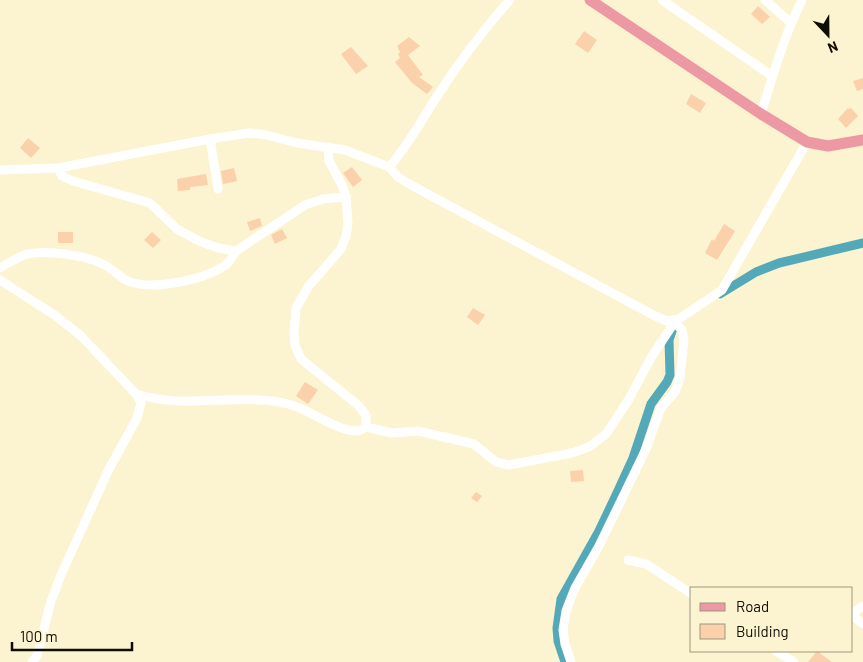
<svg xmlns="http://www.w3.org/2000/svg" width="863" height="662" font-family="Barlow,sans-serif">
	<rect width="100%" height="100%" fill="#fcf3d0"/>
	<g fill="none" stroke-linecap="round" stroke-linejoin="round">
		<!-- canal -->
		<g stroke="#54a9b9" stroke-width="9">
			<polyline points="720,294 756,272 779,263 863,243"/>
			<polyline points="565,662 558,641 557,628 561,599 599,531 617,493 633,458 651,404 667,382 670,375 669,340 673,328"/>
		</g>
	</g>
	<!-- building -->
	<g fill="#fbd1ac">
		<polygon points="758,6 770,17 762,24 751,14"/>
		<polygon points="584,31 597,40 588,53 575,44"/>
		<polygon points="409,37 420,46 408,55 423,75 419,77 433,87 427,94 412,83 395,62 400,58 398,54 400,52 397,46"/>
		<polygon points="351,47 368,66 356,74 341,54"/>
		<polygon points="863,78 863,89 857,91 853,81"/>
		<polygon points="691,94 706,103 700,113 686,104"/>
		<polygon points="848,108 849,109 851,108 858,116 846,128 838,119"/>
		<polygon points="28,138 40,148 31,158 20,148"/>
		<polygon points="352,167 362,180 353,187 343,173"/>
		<polygon points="234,168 237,181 223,184 221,171"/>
		<polygon points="206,174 208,185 190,187 190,190 178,191 177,179"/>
		<polygon points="260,218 262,226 250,231 247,222"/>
		<polygon points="724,224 735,231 717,260 705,253 712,239 714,241"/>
		<polygon points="282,229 287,238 275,244 271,235"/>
		<rect x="58" y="232" width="15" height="11"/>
		<polygon points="152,232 161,240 153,248 144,240"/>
		<polygon points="473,308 485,315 478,325 467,317"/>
		<polygon points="305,382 318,390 308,404 296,396"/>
		<polygon points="583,470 584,481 571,482 570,471"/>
		<polygon points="476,492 482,496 477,502 471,498"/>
		<polygon points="817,651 832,662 808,662"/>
	</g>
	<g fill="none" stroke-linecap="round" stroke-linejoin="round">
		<!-- minor -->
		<g stroke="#fff" stroke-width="9">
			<polyline points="662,0 772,76"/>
			<polyline points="765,0 791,23"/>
			<path d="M761 114C773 75 784 36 802 0"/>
			<polyline points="210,139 218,189"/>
			<path d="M389 167C407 147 420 123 434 101 457 65 482 31 510 0"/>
			<polyline points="58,168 210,139 249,133 266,135 297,143 345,150 389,167 398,177 411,185 655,316 667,321 679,319 722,290 807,142"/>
			<polyline points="0,170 58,168 62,176 73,181 150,203 177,229 199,241 218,248 236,251 305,205 323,199 346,197"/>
			<path d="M0 268C8 263 18 257 27 254 48 250 84 255 103 264 112 268 119 277 128 281 151 291 203 280 224 266 229 263 233 256 236 251"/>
			<polyline points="0,280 56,316 81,336 136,394 141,403 137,418 108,471 61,575 51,601 37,656 32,662"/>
			<path d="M136 394C151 398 165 401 181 401 215 402 260 395 292 405 311 411 338 431 356 431 359 431 363 429 366 427V415L359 406 301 359 295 345 294 333 296 308 308 287 341 249 346 236 348 223 346 197 342 185 329 161 328 147"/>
			<polyline points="366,427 392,433 418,431 474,444 496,462 509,465 572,453 589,447 606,434 629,399 652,356 674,323"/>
			<polyline points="628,560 646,564 692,594"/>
			<polyline points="863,606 857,610 853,614 854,617 863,624"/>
			<polyline points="776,651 794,662"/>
			<polyline points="571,662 565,644 563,630 566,611 575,588 599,546 646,449 661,408 675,392 680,378 684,339 682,330 673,321"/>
		</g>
		<!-- major -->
		<polyline stroke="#ec99a4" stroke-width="11" points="590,0 761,114 807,142 828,146 863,140"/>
	</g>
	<!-- legend -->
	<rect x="690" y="587" width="162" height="65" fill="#fcf3d0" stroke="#9d977e"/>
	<rect x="700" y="603" width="25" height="8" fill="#ec99a4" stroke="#9d977e"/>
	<text x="736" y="612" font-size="15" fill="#0f0c02">Road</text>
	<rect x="700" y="624" width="25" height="15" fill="#fbd1ac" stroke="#9d977e"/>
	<text x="736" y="637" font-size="15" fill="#0f0c02">Building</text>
	<!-- north arrow -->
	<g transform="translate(828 35) rotate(158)" stroke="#fcf3d0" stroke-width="4" paint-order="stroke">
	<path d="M0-4L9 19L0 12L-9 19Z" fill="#0f0c02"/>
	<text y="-8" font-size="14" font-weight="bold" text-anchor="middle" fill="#0f0c02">N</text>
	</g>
	<!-- scale -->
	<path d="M12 642v8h120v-8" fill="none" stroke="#0f0c02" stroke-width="2.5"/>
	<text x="20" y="642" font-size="15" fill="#0f0c02" stroke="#fcf3d0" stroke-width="4" paint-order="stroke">100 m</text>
</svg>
